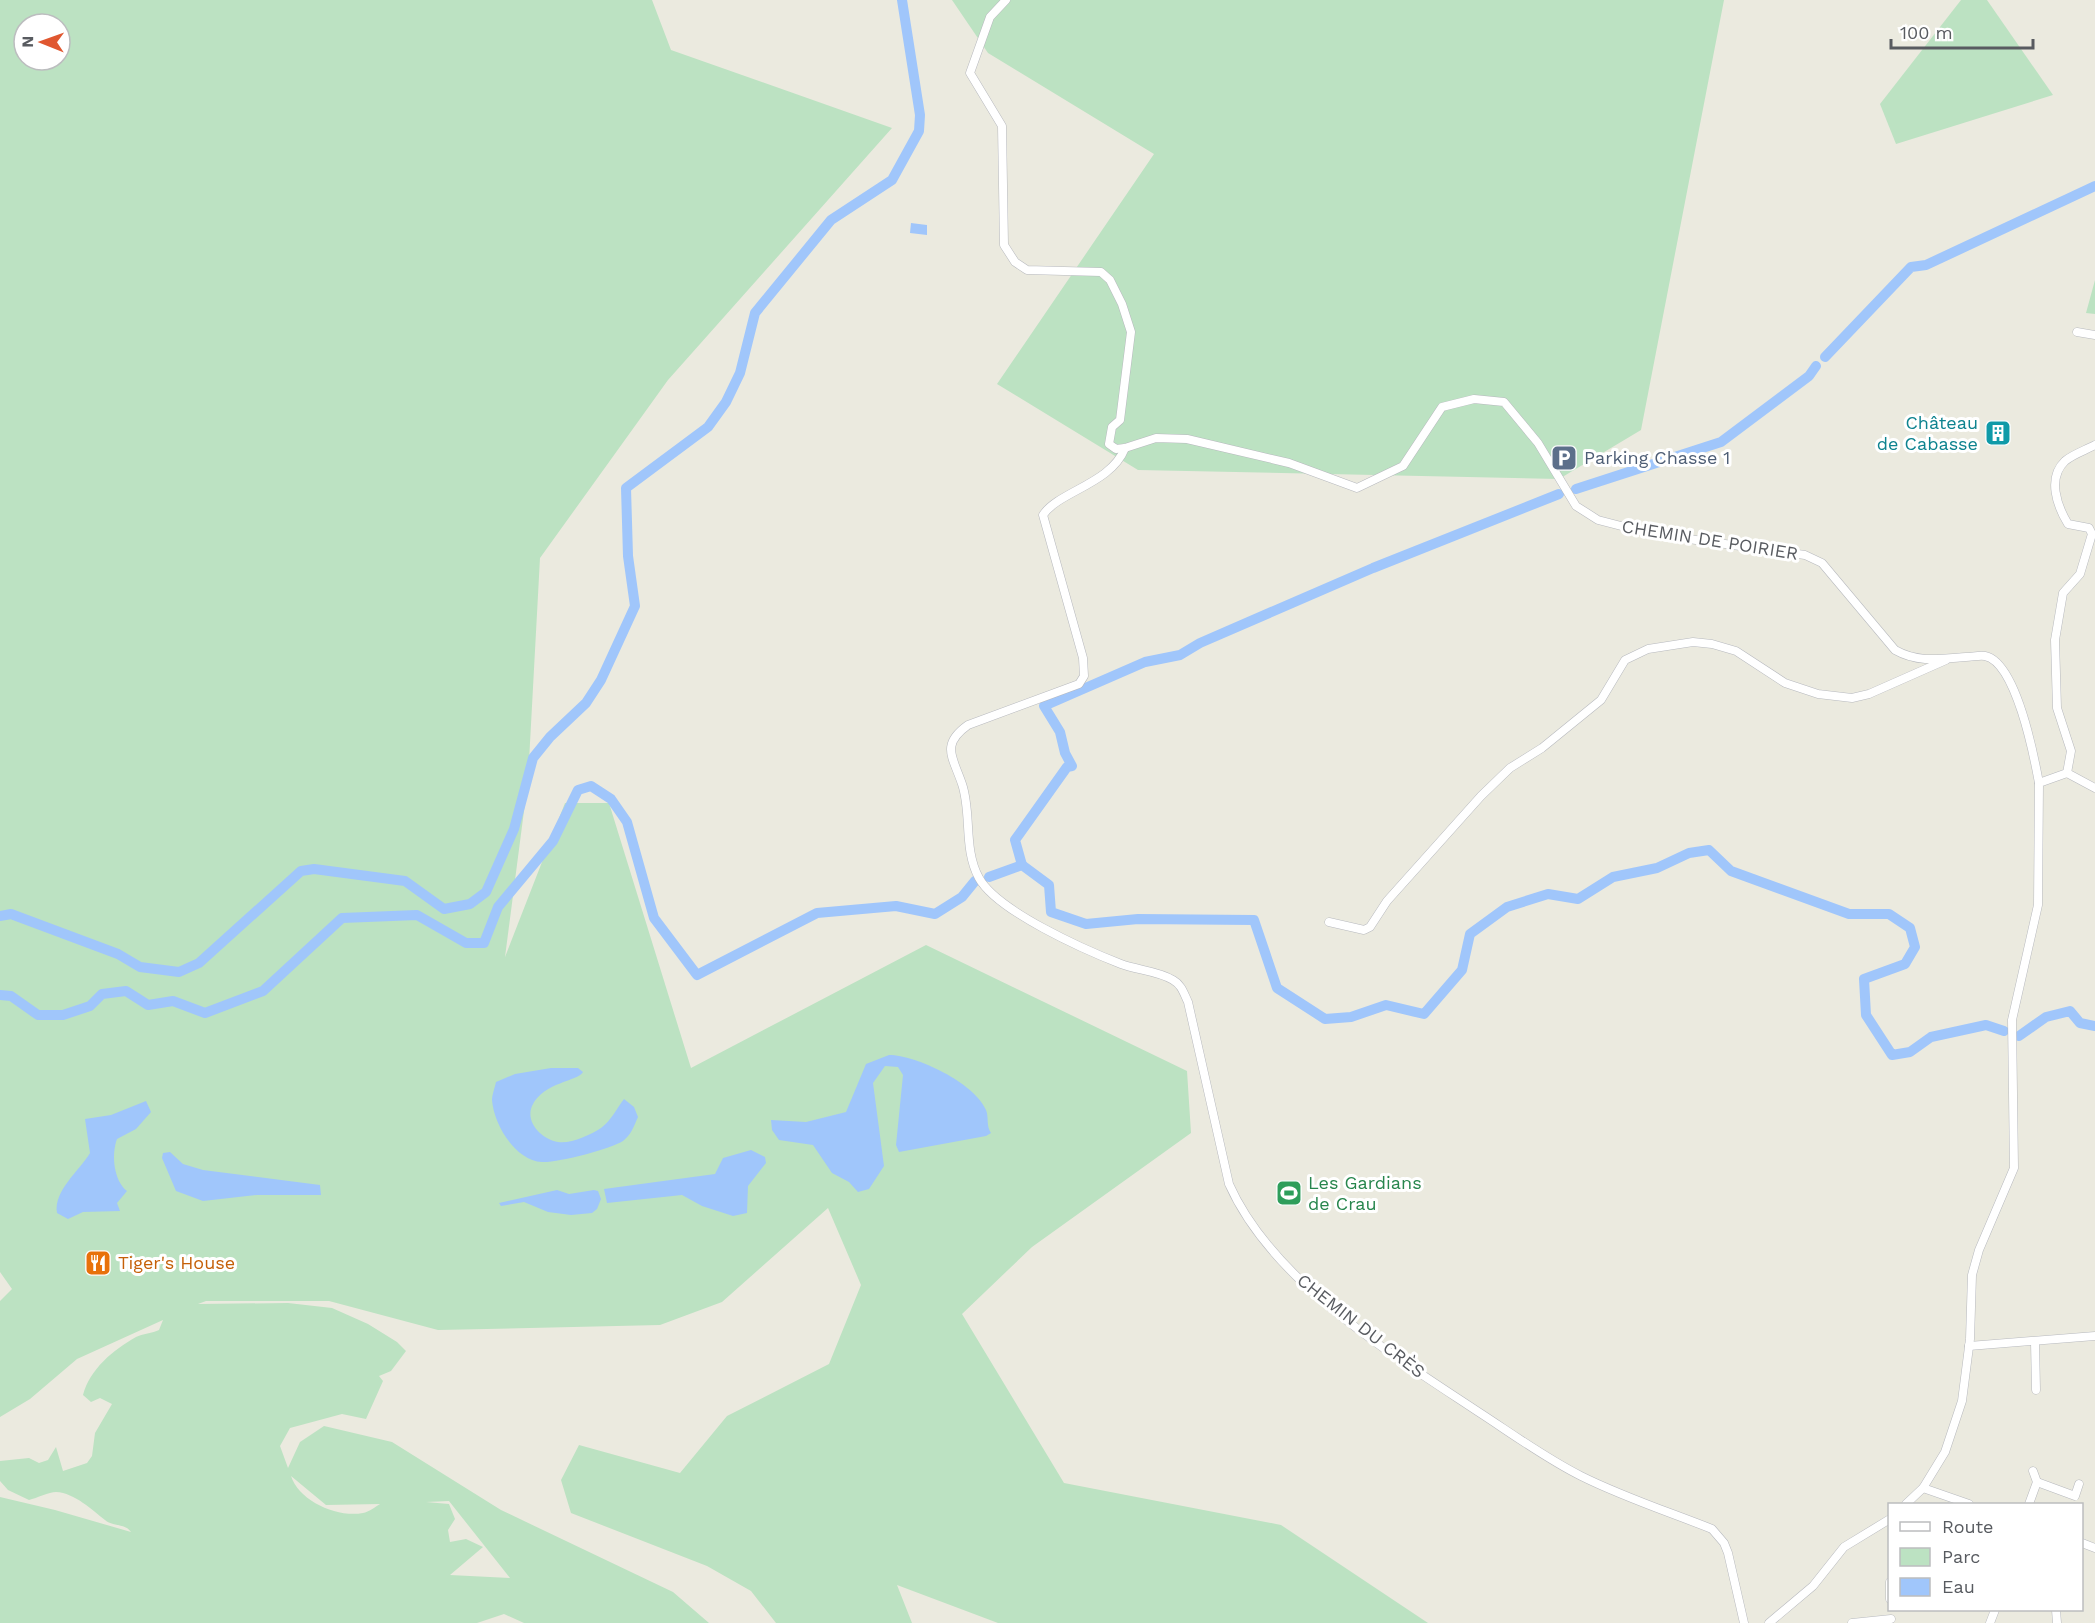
<svg xmlns="http://www.w3.org/2000/svg" width="2095" height="1623" font-family="'Work Sans',sans-serif">
	<rect width="100%" height="100%" fill="#ebeadf"/>
	<!-- green -->
	<g fill="#bce2c2" fill-rule="evenodd">
		<path d="M0 0H652L671 50 892 128 668 380 540 558 528 780 505 957 565 803H609L691 1068 926 945 1187 1071 1191 1133 1032 1247 962 1314 1064 1483 1281 1525 1428 1623H998L897 1585 912 1623H776L751 1591 707 1566 571 1513 561 1480 579 1445 680 1473 727 1416 829 1364 861 1285 828 1208 722 1302 660 1325 438 1330 329 1301H206L198 1304 288 1303 332 1308 368 1324 397 1342 406 1351 391 1371 379 1376 383 1381 366 1419 342 1414 290 1428 280 1446 288 1468 300 1442 324 1426 392 1442 501 1510 673 1592 709 1623H524L504 1614 477 1623H0V1497L55 1510 131 1532C125 1523 113 1527 105 1520 92 1510 75 1493 56 1492 49 1492 37 1498 29 1500L8 1490 0 1481V1461L29 1458 39 1463 48 1460 56 1447 63 1471 87 1463 92 1456 95 1433 112 1404 100 1398 91 1402 83 1395C90 1369 113 1350 136 1337 142 1334 153 1333 159 1330L163 1320 77 1359 30 1399 0 1417V1301L12 1289 0 1272ZM24 24H60V60H24ZM291 1476 326 1505 380 1504C375 1507 369 1512 363 1513 337 1518 299 1501 291 1476ZM449 1501 510 1578 450 1575 483 1547 466 1539 450 1542 448 1530 455 1519 449 1504 426 1502Z"/>
		<polygon points="952,0 1724,0 1641,430 1559,479 1138,470 997,384 1154,154 988,53"/>
		<polygon points="1961,0 1987,0 2053,95 1896,144 1880,104"/>
		<polygon points="2095,280 2095,314 2086,313"/>
	</g>
	<!-- water -->
	<g fill="#a0c6fb">
		<polygon points="911,223 927,225 927,235 910,233"/>
		<path d="M889 1055C916 1055 975 1083 986 1110 989 1117 986 1126 991 1133L986 1136 899 1152 896 1145 903 1075 898 1067 885 1066 873 1083 884 1166 869 1189 858 1192 849 1182 832 1173 813 1145 779 1140 772 1130 771 1120 806 1122 846 1112 866 1064Z"/>
		<path d="M551 1068H578L583 1072C579 1081 543 1082 532 1106 525 1123 542 1139 558 1142 571 1144 590 1135 601 1128 611 1121 617 1108 624 1099L634 1107 638 1117C634 1126 631 1135 623 1141 611 1149 557 1163 542 1162 515 1160 494 1125 492 1100 492 1095 495 1087 496 1082L515 1074Z"/>
		<path d="M146 1101 151 1112 136 1129 117 1139C111 1155 114 1181 127 1191L117 1203 120 1211 83 1212 68 1219 57 1213C53 1191 80 1170 90 1153L85 1119 111 1115Z"/>
		<polygon points="751,1150 765,1157 766,1163 748,1186 747,1213 733,1216 702,1206 682,1195 607,1203 604,1189 715,1174 723,1158"/>
		<polygon points="170,1152 183,1164 203,1170 320,1185 321,1195 257,1195 203,1201 176,1191 162,1158 163,1153"/>
		<polygon points="557,1190 569,1194 594,1190 598,1191 601,1199 597,1209 592,1213 571,1215 548,1212 524,1202 501,1206 499,1203"/>
	</g>
	<g fill="none" stroke-linecap="round" stroke-linejoin="round">
		<!-- canal -->
		<g stroke="#a0c6fb" stroke-width="10">
			<polyline points="1825,357 1911,267 1926,265 2095,186"/>
			<polyline points="1576,489 1721,442 1809,376 1816,366"/>
			<polyline points="1022,865 1015,840 1067,767 1072,766 1065,753 1060,732 1044,706 1145,662 1180,655 1200,643 1373,568 1559,494"/>
			<polyline points="989,877 1022,865 1049,885 1051,912 1086,924 1138,919 1254,920 1277,988 1325,1019 1351,1017 1386,1005 1424,1014 1462,970 1470,934 1507,907 1548,894 1578,899 1613,877 1657,868 1689,853 1709,850 1731,871 1849,914 1889,914 1910,928 1915,947 1905,964 1864,979 1866,1015 1892,1055 1910,1052 1931,1037 1986,1025 2004,1031"/>
			<polyline points="0,916 11,914 118,954 140,967 179,972 199,963 301,871 314,869 405,881 444,909 470,904 486,892 514,829 533,758 550,737 586,703 601,680 635,606 628,556 626,488 708,427 726,402 740,373 755,313 831,220 892,180 919,131 920,115 902,0"/>
			<polyline points="0,995 11,996 38,1015 63,1015 90,1006 102,994 126,991 148,1005 173,1001 205,1013 263,991 342,918 417,915 466,943 484,943 498,907 553,841 578,790 591,786 611,799 627,822 654,918 697,975 817,913 896,906 935,914 962,897 975,881"/>
			<polyline points="2019,1036 2046,1017 2070,1011 2080,1023 2095,1026"/>
		</g>
		<!-- minor casing -->
		<g stroke="#b7b9be" stroke-width="9">
			<g id="minor">
				<path d="M1006 0 990 17 970 73 1002 126 1004 245 1015 262 1027 270 1101 272 1110 280 1122 304 1131 332 1120 420 1112 427 1109 444 1116 449 1125 448 1156 438 1187 439 1289 463 1357 488 1403 466 1442 407 1474 399 1504 402 1538 443 1576 506 1598 520 1652 534 1805 555 1822 563 1895 650C1918 663 1940 659 1966 657 1972 657 1979 655 1985 656 2016 662 2034 756 2039 783"/>
				<polyline points="2077,332 2095,335"/>
				<path d="M1125 448C1111 484 1059 491 1043 515L1083 658 1084 676 1079 684 968 725C940 745 953 757 962 784 972 813 963 849 979 878 997 911 1085 950 1121 964 1137 970 1159 971 1173 980 1182 985 1184 994 1188 1002L1229 1184C1272 1281 1391 1354 1477 1411 1511 1433 1545 1458 1581 1476 1623 1497 1669 1512 1712 1529L1724 1543 1728 1553 1744 1623"/>
				<path d="M2067 773 2071 751 2057 708 2055 640 2063 593 2080 574 2092 534 2089 528 2068 524C2057 506 2047 478 2065 461 2073 454 2086 450 2095 445"/>
				<polyline points="2067,773 2095,788"/>
				<polyline points="1329,922 1364,930 1370,927 1387,901 1481,796 1510,768 1542,748 1601,700 1625,660 1648,649 1693,642 1712,644 1736,651 1785,683 1818,694 1852,698 1869,694 1946,660"/>
				<polyline points="2035,1342 2036,1390"/>
				<polyline points="1969,1346 2095,1336"/>
				<polyline points="2033,1471 2037,1482 2075,1496 2079,1484"/>
				<polyline points="1923,1488 1969,1504"/>
				<polyline points="1906,1504 1923,1488 1945,1452 1962,1401 1970,1339 1972,1275 1979,1250 2014,1168 2012,1020 2038,905 2039,783 2067,773"/>
				<polyline points="2029,1504 2037,1482"/>
				<polyline points="2082,1543 2095,1548"/>
				<polyline points="1890,1582 1890,1599"/>
				<polyline points="2056,1610 2057,1623"/>
				<polyline points="1769,1623 1813,1586 1844,1547 1890,1519"/>
				<polyline points="1852,1623 1891,1619"/>
				<polyline points="1990,1623 1995,1610"/>
			</g>
		</g>
		<!-- minor -->
		<use href="#minor" stroke="#fff" stroke-width="8"/>
	</g>
	<!-- icons -->
	<defs>
		<g id="building-square" transform="scale(1.35)"><rect x="-9" y="-9" width="18" height="18" rx="4" fill="#0f9aa8" stroke="#fff"/><path d="M-4-6H4V6H1V3H-1V6H-4ZM-2.5-4.3h1.7v1.8h-1.7ZM.8-4.3h1.7v1.8H.8ZM-2.5-1h1.7V.8h-1.7ZM.8-1h1.7V.8H.8Z" fill="#fff"/></g>
		<g id="parking-square" transform="scale(1.35)"><rect x="-9" y="-9" width="18" height="18" rx="4" fill="#5c6f8a" stroke="#fff"/><path d="M-3.5-5.5H1a3.5 3.5 0 0 1 0 7H-1V5.5H-3.5ZM-1-3.4V-.6H.8a1.4 1.4 0 0 0 0-2.8Z" fill="#fff"/></g>
		<g id="stadium-square" transform="scale(1.35)"><rect x="-9" y="-9" width="18" height="18" rx="4" fill="#2e9e5b" stroke="#fff"/><path d="M0-5a6.5 5 0 1 0 0 10a6.5 5 0 1 0 0-10ZM-3.5-1.8h7v3.6h-7Z" fill="#fff"/></g>
		<g id="restaurant-square" transform="scale(1.35)"><rect x="-9" y="-9" width="18" height="18" rx="4" fill="#e8710a" stroke="#fff"/><path d="M-5-6h1v4h1v-4h1v4h1v-4h1v5L-1.5 .5V6h-2V.5L-5-1ZM5-6V6H3V1.5H1.5Q1.5-4 5-6Z" fill="#fff"/></g>
	</defs>
	<g fill-rule="evenodd">
		<use href="#building-square" x="1998" y="433"/>
		<use href="#parking-square" x="1564" y="458"/>
		<use href="#stadium-square" x="1289" y="1193"/>
		<use href="#restaurant-square" x="98" y="1263"/>
	</g>
	<g text-anchor="middle" stroke-width="6" stroke-linejoin="round" paint-order="stroke">
		<!-- culture labels -->
		<g font-size="18" fill="#0d838f" stroke="#fff" text-anchor="end">
			<text x="1978" y="429">Château<tspan x="1978" dy="21">de Cabasse</tspan></text>
		</g>
		<!-- service labels -->
		<g font-size="18" fill="#4e5e75" stroke="#fff" text-anchor="start">
			<text x="1584" y="464">Parking Chasse 1</text>
		</g>
		<!-- street labels -->
		<g font-size="18" fill="#585b60" stroke="#fff">
			<text transform="translate(1710 540) rotate(9)" y="6">CHEMIN DE POIRIER</text>
			<text transform="translate(1361 1326) rotate(38)" y="6">CHEMIN DU CRÈS</text>
		</g>
		<!-- leisure labels -->
		<g font-size="18" fill="#27864d" stroke="#fff" text-anchor="start">
			<text x="1308" y="1189">Les Gardians<tspan x="1308" dy="21">de Crau</tspan></text>
		</g>
		<!-- food labels -->
		<g font-size="18" fill="#c56008" stroke="#fff" text-anchor="start">
			<text x="118" y="1269">Tiger's House</text>
		</g>
	</g>
	<!-- legend -->
	<rect x="1888" y="1503" width="195" height="108" fill="#ffffff" stroke="#bcbdbf" stroke-width="1.5"/>
	<rect x="1900" y="1522" width="30" height="9" fill="#ffffff" stroke="#bcbdbf" stroke-width="1.5"/>
	<text x="1942" y="1533" font-size="18" fill="#585b60">Route</text>
	<rect x="1900" y="1548" width="30" height="18" fill="#bce2c2" stroke="#bcbdbf" stroke-width="1.5"/>
	<text x="1942" y="1563" font-size="18" fill="#585b60">Parc</text>
	<rect x="1900" y="1578" width="30" height="18" fill="#a0c6fb" stroke="#bcbdbf" stroke-width="1.5"/>
	<text x="1942" y="1593" font-size="18" fill="#585b60">Eau</text>
	<!-- north arrow -->
	<g transform="translate(42 42) rotate(271)"><circle r="28" fill="#ffffff" stroke="#bcbdbf" stroke-width="1.5"/>
	<path d="M0-4.5L10 22L0 15L-10 22Z" fill="#e05730"/>
	<text y="-9" font-size="16" font-weight="bold" text-anchor="middle" fill="#585b60">N</text>
	</g>
	<!-- scale -->
	<path d="M1891 39v9h142v-9" fill="none" stroke="#585b60" stroke-width="3"/>
	<text x="1900" y="39" font-size="18" fill="#585b60" stroke="#ffffff" stroke-width="4.5" paint-order="stroke">100 m</text>
</svg>
